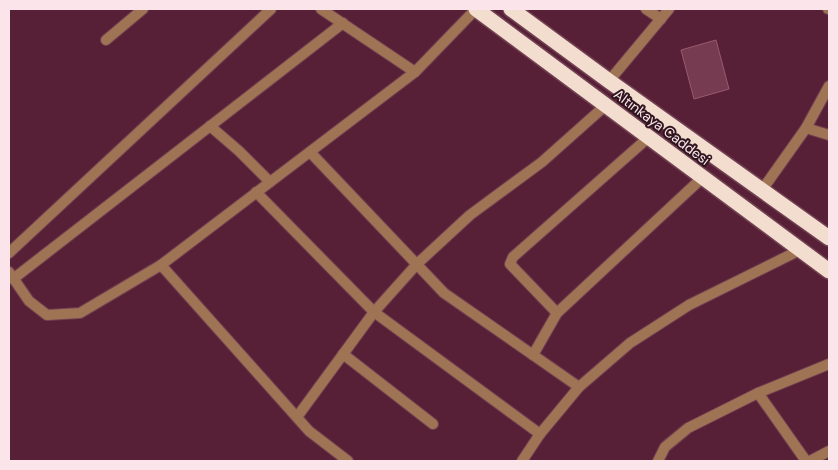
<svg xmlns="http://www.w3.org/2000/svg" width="838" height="470" font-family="'DM Sans',sans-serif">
	<rect width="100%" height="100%" fill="#582036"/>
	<!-- building -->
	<polygon fill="#763b50" stroke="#995a6f" points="716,40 729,89 694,99 681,50"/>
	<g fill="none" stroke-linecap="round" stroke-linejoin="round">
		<!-- street casing -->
		<g stroke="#724053" stroke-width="12">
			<g id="street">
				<polyline points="321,9 415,72"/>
				<polyline points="646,9 661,19"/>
				<polyline points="828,9 829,9"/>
				<polyline points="106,40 143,9"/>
				<polyline points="609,81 669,9"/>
				<polyline points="210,126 239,151 270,182"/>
				<polyline points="806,128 829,135"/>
				<polyline points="310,152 444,293 579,387"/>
				<polyline points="762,190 806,128 829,86"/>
				<polyline points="256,192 374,312 540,434"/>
				<polyline points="9,253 271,9"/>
				<polyline points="161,265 309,431 348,461"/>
				<polyline points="9,272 29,301 47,315 80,313 161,265 415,72 476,9"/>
				<polyline points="13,279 343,23"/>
				<polyline points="557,313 510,264 513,257 649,137"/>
				<polyline points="343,354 433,424"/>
				<polyline points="533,355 557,313 702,178"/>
				<polyline points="758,393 806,461"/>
				<polyline points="297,417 374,312 417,264 470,215 542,162 606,105"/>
				<polyline points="522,461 540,434 579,387 630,343 689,305 800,250"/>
				<polyline points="658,461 665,447 688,428 758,393 829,364"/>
				<polyline points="810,461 829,451"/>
			</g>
		</g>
		<!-- highway casing -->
		<g stroke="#724053" stroke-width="18">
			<g id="highway">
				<polyline points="476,9 829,271"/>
				<polyline points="511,9 609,81 829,238"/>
			</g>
		</g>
		<!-- street -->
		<use href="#street" stroke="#9e7454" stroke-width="10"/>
		<!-- highway -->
		<use href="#highway" stroke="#f2ddce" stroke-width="15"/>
	</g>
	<g text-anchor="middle" stroke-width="4" stroke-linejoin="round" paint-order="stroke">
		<!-- street labels -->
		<g font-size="14" fill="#fbe5eb" stroke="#2e151e">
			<text transform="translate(662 127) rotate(37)" y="5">Altınkaya Caddesi</text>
		</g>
	</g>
	<!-- border -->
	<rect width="838" height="470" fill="none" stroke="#fbe5eb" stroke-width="20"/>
</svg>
